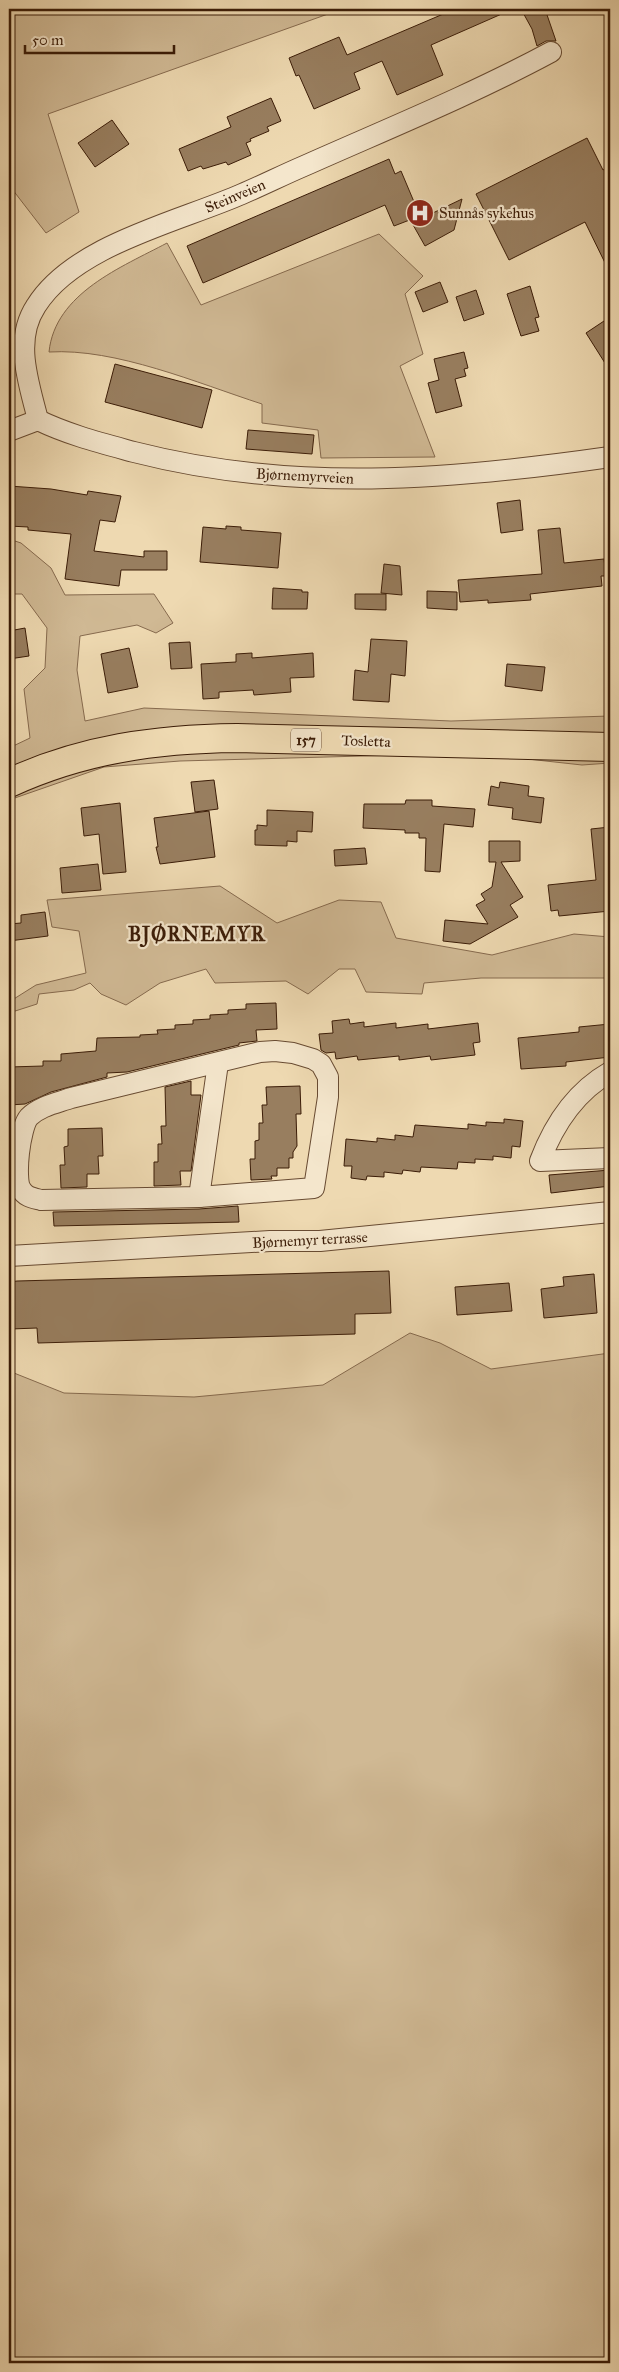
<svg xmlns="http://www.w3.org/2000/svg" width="619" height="2372" font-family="'IM FELL Great Primer',serif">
	<rect width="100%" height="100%" fill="#eed9b1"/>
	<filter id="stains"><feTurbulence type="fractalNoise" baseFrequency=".004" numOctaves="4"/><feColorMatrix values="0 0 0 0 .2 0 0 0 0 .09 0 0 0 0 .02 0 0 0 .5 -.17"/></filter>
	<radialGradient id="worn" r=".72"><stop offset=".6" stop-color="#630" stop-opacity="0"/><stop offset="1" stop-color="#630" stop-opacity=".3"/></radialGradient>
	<!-- green -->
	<g fill="#d0b994" stroke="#866a4e">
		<polygon points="9,9 342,9 48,114 79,212 46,233 9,185"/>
		<path d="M379 234 423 276 405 294 423 354 400 366 435 457 321 458 318 430 262 423V404C197 383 116 348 49 352 55 293 122 267 167 243L201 305Z"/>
		<polygon points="9,539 21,543 51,568 65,595 154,594 173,623 156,633 137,625 80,636 77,670 85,721 144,708 451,721 610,716 610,763 582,765 473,753 180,761 104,767 9,800 9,748 30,738 24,689 45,668 47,628 22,594 9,594"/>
		<polygon points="220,886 277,923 339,900 381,902 396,938 492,955 574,934 610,937 610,978 481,978 424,983 422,994 366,992 355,969 339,969 308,994 286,981 215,983 206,969 160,983 126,1005 101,994 90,983 74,990 39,994 37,1004 9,1013 9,1002 36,985 86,973 79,931 52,927 47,900"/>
		<polygon points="410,1333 440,1343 491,1369 610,1353 610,2363 9,2363 9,1371 64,1393 194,1397 323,1385"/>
	</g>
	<!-- building -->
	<g fill="#987e5f" stroke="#3b1c07">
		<polygon points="455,9 513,9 431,45 443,75 397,95 382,61 354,73 360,89 314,109 299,75 296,76 289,58 339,37 347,55"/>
		<polygon points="521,9 545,9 556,41 546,41 537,46 532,29"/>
		<polygon points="271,98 281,121 267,127 269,131 250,139 251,141 246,143 251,155 228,165 226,162 203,169 201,166 188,171 179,149 231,127 227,117"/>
		<polygon points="112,120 129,144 95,167 78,143"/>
		<polygon points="587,138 603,170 610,166 610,273 585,222 509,260 476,194"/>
		<polygon points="389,159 395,174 401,171 420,216 394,226 385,205 203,283 187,246"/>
		<polygon points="462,199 454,230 425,246 412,223"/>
		<polygon points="440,282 448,302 423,312 415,292"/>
		<polygon points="530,286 539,317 535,318 539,331 521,336 507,294"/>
		<polygon points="476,290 484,314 464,321 456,297"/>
		<polygon points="610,317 610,371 586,333"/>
		<polygon points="464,352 468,368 464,369 466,376 455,379 462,406 436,413 428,383 439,380 434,359"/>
		<polygon points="115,364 212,390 202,428 105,402"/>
		<polygon points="248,430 314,435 312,454 246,449"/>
		<polygon points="9,486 51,489 87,495 88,491 121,496 115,522 100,520 94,551 144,557 144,551 167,551 167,570 121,570 119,586 65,579 71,534 28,530 28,527 9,526"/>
		<polygon points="520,500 523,530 501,533 497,503"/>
		<polygon points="226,526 241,527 241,530 281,533 278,568 200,562 203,527 226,529"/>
		<polygon points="560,528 564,563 604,559 606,576 601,576 602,586 530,594 531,600 488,603 488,600 460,602 458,580 542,574 538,530"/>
		<polygon points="384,564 400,566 402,595 381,593"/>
		<polygon points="273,588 302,590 302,592 308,592 307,609 272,609"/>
		<polygon points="427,591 457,592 457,610 427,608"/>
		<polygon points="355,594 386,594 386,610 355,609"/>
		<polygon points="25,628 29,656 9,659 9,631"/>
		<polygon points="371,639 407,641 405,676 391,674 389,702 353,700 355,670 368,672"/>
		<polygon points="190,642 192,668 171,669 169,643"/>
		<polygon points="129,648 138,687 108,693 101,654"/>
		<polygon points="252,653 252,658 313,653 314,677 290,678 291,692 254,695 253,690 219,692 219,698 203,699 201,664 236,662 236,654"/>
		<polygon points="507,664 545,667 542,691 505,686"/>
		<polygon points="214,780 218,809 195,812 191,782"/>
		<polygon points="500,782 529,786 528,796 544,798 541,823 512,819 513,808 488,805 491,786 499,788"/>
		<polygon points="406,800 432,800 432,806 475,809 473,827 444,824 440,872 425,871 426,838 419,838 419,833 405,833 405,830 363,828 364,804 405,804"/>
		<polygon points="120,803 126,872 103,874 99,834 84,836 81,808"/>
		<polygon points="267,810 313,812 312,832 297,831 297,842 287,841 287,846 255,845 255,830 257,830 257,825 267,826"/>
		<polygon points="209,811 215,857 160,864 156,847 158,847 154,818"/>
		<polygon points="610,827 610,911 559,916 558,910 551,911 548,885 596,880 591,829"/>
		<polygon points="489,841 520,841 520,861 501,862 523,897 510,905 518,917 470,944 443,941 445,920 488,924 476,905 485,900 481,894 492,887 496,862 489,862"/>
		<polygon points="365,848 367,864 335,866 334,850"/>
		<polygon points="98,864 101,890 62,893 60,868"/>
		<polygon points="45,912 48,936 9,941 9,924 21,923 21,915"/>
		<polygon points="276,1003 277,1029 256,1030 257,1041 239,1043 239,1045 127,1072 107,1073 107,1077 51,1092 25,1104 9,1105 9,1067 43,1066 43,1061 61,1061 61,1054 96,1051 97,1038 140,1037 140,1035 158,1034 157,1030 175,1029 175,1025 193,1024 193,1020 210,1019 210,1015 228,1014 228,1010 246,1009 246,1004"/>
		<polygon points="349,1019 350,1024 364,1022 364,1027 396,1023 396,1028 428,1024 428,1029 478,1023 480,1042 473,1043 475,1055 431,1060 430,1056 399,1060 399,1056 358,1060 357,1056 336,1059 335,1052 326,1053 321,1050 319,1034 333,1033 332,1021"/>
		<polygon points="610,1024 610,1057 566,1062 566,1066 521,1069 518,1038 579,1032 579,1027"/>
		<polygon points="191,1081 191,1095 201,1095 191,1171 180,1171 181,1185 154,1186 154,1162 158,1162 158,1144 162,1144 161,1126 166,1126 165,1087"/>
		<polygon points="300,1086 301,1114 296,1114 297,1146 293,1152 293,1158 289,1158 289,1168 277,1168 277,1176 271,1176 272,1179 251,1180 250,1159 255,1159 255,1141 259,1140 259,1123 263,1123 262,1105 267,1105 266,1087"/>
		<polygon points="504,1119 523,1121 520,1147 512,1146 511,1158 493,1156 493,1160 475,1159 475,1163 458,1162 457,1169 421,1167 420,1172 403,1170 402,1174 384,1172 384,1177 367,1176 366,1180 351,1178 352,1166 344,1166 346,1139 377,1142 377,1138 395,1140 395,1135 413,1137 415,1125 468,1129 468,1124 486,1126 486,1122 504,1123"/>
		<polygon points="102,1128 103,1156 98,1156 99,1174 87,1174 87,1187 61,1188 60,1165 65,1165 64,1147 68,1146 68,1129"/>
		<polygon points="610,1170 610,1186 551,1193 549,1175"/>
		<polygon points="238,1206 239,1222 54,1226 53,1212 199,1209"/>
		<polygon points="389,1271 391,1313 355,1314 355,1334 38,1343 37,1328 11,1329 10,1282 17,1281"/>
		<polygon points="594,1274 597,1313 544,1318 541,1289 564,1286 563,1277"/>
		<polygon points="509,1283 512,1311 457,1315 455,1287"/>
	</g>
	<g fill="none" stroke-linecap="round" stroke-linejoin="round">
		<!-- street casing -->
		<g stroke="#684b32" stroke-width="22">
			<g id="street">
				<path d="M38 420C29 383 13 341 36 306 74 245 178 222 242 194 263 185 283 175 304 166 387 129 471 95 551 52"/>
				<path d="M9 431 38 420C69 435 101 443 134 452 294 493 449 480 610 457"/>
				<path d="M275 1051 293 1053 313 1059 321 1064 328 1077V1097L314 1188 199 1197 41 1200C33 1198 25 1197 21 1189 14 1179 20 1127 29 1117 40 1106 57 1103 71 1098L260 1052Z"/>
				<path d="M610 1072C575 1092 554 1124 540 1161L610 1158"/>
				<polyline points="199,1197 218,1063"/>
				<polyline points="9,1256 270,1241 320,1241 610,1212"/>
			</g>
		</g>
		<!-- primary casing -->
		<g stroke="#3b1c07" stroke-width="30">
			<path id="primary" d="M9 783C83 749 156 739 237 738L610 747"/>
		</g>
		<!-- street -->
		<use href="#street" stroke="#f4e6cc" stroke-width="20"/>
		<!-- primary -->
		<use href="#primary" stroke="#eed9b1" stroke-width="28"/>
	</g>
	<!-- icons -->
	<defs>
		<g id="hospital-disc" transform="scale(1.4375)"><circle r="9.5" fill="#8f2418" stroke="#f4e6cc"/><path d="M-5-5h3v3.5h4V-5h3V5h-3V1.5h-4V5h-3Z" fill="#fff"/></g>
	</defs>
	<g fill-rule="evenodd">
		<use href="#hospital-disc" x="420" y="213"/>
	</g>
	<g text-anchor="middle" stroke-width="4.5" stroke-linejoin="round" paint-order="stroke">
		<!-- shield labels -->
		<rect fill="#f4e6cc" stroke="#725942" stroke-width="1" x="291" y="728.5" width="30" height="23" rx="4"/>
		<g font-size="14" font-weight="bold" fill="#3b1c07">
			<text x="306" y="745">157</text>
		</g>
		<!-- street labels -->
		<g font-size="15" fill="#3b1c07" stroke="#f4e6cc">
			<text transform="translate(235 196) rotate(-23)" y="5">Steinveien</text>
			<text transform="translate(305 476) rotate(3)" y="5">Bjørnemyrveien</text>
			<text transform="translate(366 741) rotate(2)" y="5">Tosletta</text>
			<text transform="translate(310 1240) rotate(-3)" y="5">Bjørnemyr terrasse</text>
		</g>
		<!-- poi labels -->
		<g font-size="15" fill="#3b1c07" stroke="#f4e6cc" text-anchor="start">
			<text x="439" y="218">Sunnås sykehus</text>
		</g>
		<!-- district labels -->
		<g font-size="20" font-weight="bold" letter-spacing="1" fill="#3b1c07" stroke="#f4e6cc">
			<text x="197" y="941">BJØRNEMYR</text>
		</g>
	</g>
	<!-- margin -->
	<rect width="619" height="2372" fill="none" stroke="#eed9b1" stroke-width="30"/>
	<rect x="10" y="10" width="599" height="2352" fill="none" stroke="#3b1c07" stroke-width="2.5"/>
	<rect x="15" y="15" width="589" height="2342" fill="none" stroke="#3b1c07"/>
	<!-- scale -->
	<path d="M25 45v8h149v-8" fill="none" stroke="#3b1c07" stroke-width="2.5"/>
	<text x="32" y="45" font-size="15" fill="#3b1c07" stroke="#f4e6cc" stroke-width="4" paint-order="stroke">50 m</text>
	<rect width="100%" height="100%" filter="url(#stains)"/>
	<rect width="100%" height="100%" fill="url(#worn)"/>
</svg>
